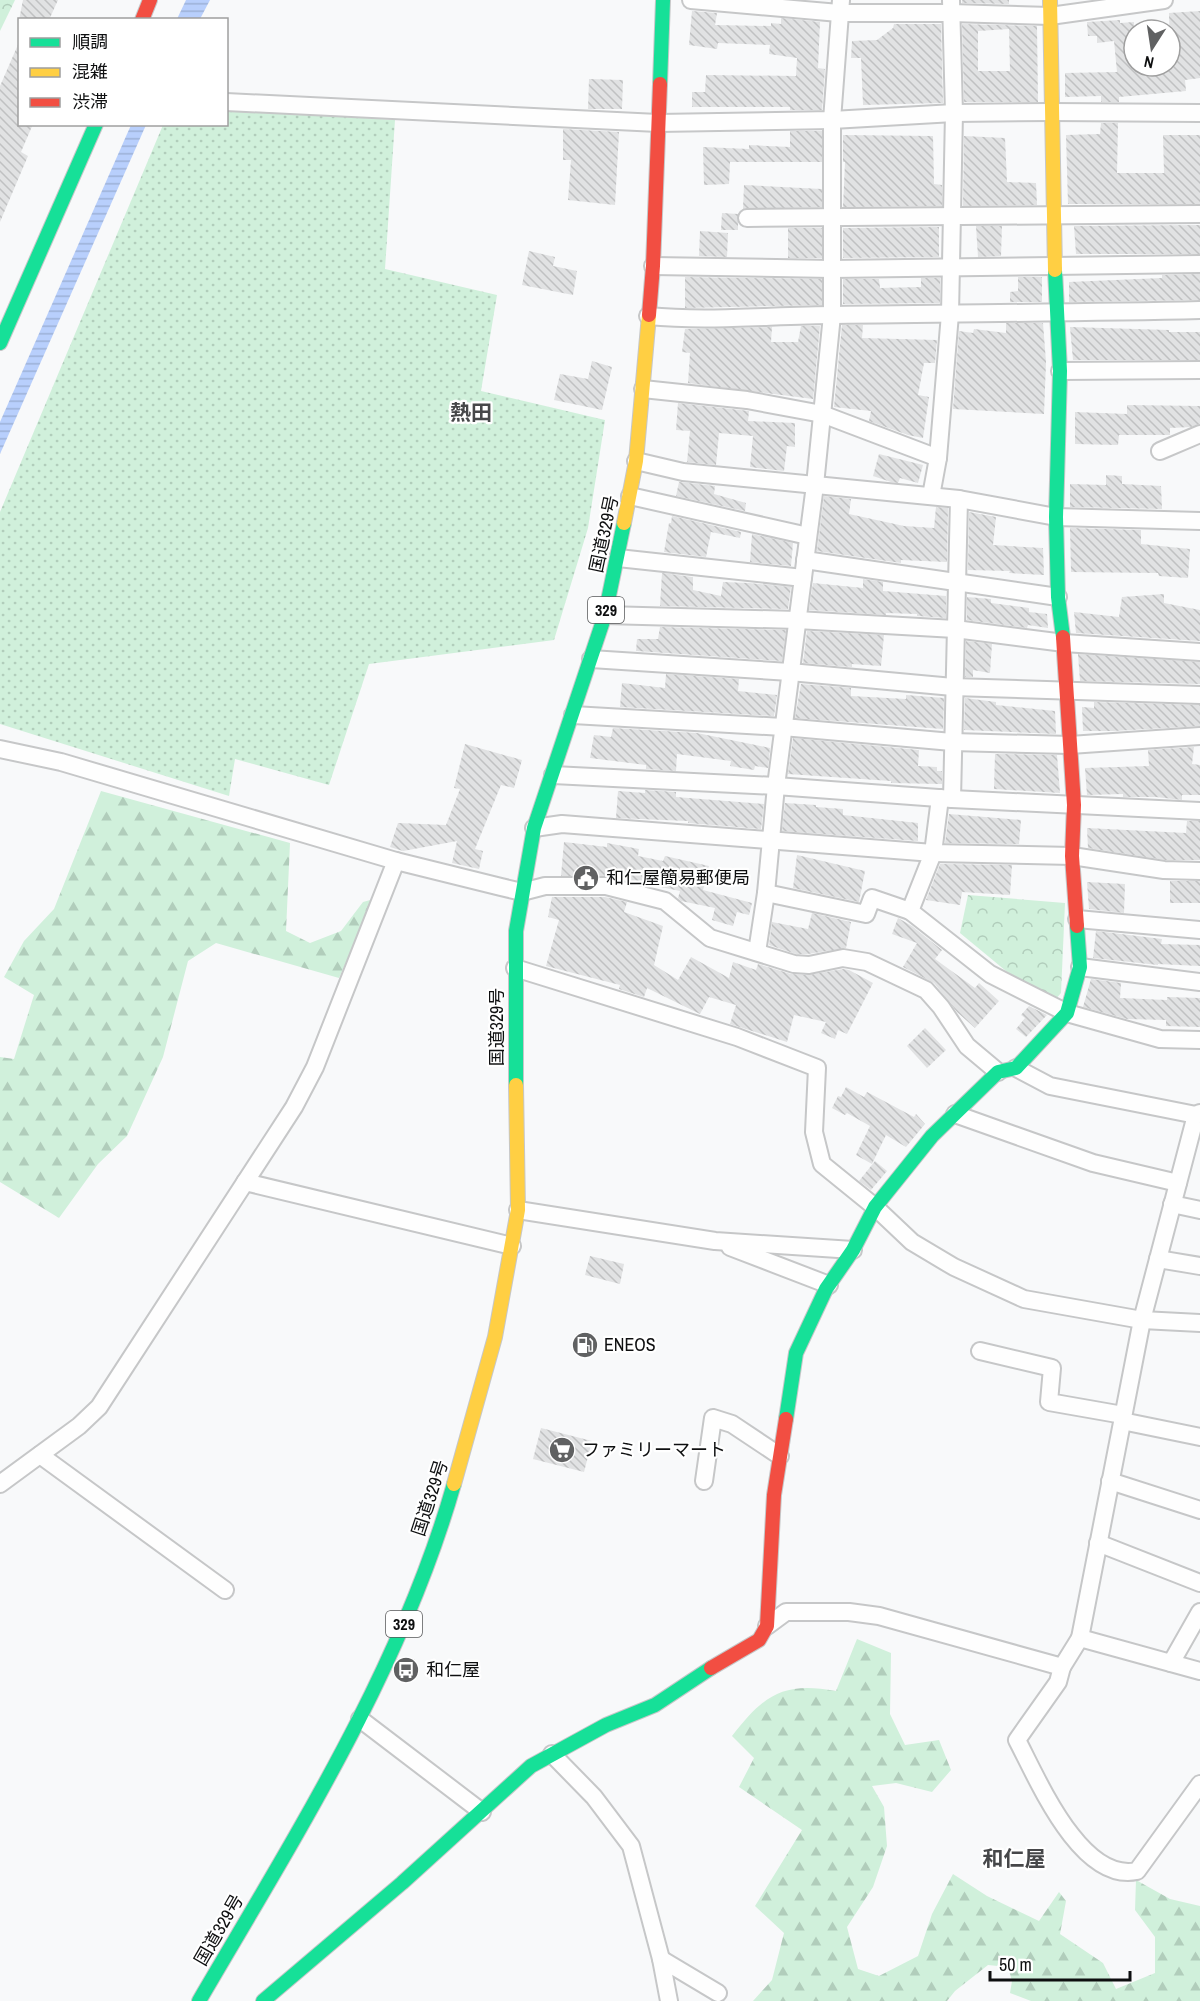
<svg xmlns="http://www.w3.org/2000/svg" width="1200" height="2001" font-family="'Archivo Narrow','Noto Sans JP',sans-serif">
	<defs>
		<pattern id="grass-dots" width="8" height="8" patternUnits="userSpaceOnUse" patternTransform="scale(1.5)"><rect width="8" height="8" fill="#d0f0db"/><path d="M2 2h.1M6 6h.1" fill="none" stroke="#b1cdbb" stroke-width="1.8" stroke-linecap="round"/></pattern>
		<pattern id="forest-firs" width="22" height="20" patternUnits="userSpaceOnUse" patternTransform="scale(1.5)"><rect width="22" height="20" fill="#d0f0db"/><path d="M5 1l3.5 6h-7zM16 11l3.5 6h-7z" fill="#b1cdbb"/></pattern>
		<pattern id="park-crowns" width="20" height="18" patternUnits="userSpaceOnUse" patternTransform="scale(1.5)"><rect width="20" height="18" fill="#d0f0db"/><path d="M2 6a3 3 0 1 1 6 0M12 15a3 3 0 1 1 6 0" fill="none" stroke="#b1cdbb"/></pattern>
		<pattern id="water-rules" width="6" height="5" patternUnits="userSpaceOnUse" patternTransform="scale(1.5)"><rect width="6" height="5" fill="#b8cffc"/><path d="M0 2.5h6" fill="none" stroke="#9db1d7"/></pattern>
		<pattern id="building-back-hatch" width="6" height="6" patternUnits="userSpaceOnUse" patternTransform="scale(1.5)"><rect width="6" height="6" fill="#e1e2e3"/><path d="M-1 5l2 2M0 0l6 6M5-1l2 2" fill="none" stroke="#c0c1c2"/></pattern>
	</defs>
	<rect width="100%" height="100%" fill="#f8f9fa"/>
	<!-- grass -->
	<polygon fill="url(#grass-dots)" points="227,109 395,120 385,269 497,295 481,391 605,420 588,528 554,640 369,664 329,785 235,759 229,796 0,724 0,512 163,125 226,124"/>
	<!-- forest -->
	<g fill="url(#forest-firs)">
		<polygon points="101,791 290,843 286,931 310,943 341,931 363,902 374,899 339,978 216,943 188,961 163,1057 127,1136 98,1164 59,1218 0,1182 0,1057 14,1059 34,995 4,977 24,941 54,909"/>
		<path d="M857 1639 891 1653 890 1714 905 1745 939 1740 951 1770 932 1792 896 1783 872 1786 884 1807 887 1846 873 1887 847 1927 858 1969 879 1976 918 1956 932 1914 953 1874 987 1896 1039 1921 1059 1892 1066 1901 1060 1934 1103 1963 1116 1989 1155 1973V1937L1135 1910 1136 1880 1170 1899 1200 1906V2001H1031L1010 1993 1012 1981 1008 1967 988 1965 955 1991 947 2001H753L772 1980 784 1933 755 1906 802 1830 739 1787 754 1758 732 1736C764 1695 783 1681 836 1691Z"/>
	</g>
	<!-- park -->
	<g fill="url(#park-crowns)">
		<polygon points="0,0 15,0 0,31"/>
		<polygon points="968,895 1065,903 1061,993 1055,1000 1006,971 960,933"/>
	</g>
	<!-- water -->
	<g fill="url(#water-rules)">
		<polygon points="186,0 210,0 200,19 177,19"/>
		<polygon points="131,125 146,125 0,454 0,422"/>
	</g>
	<!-- building -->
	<g fill="url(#building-back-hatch)" fill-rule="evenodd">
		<polygon points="23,0 58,0 49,20 19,20"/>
		<polygon points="962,0 1009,0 1009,4 962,3"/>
		<polygon points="692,11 717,13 715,25 771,26 771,23 781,24 781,18 820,22 818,68 825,69 822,110 790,110 790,107 692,107 692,92 705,92 706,75 796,76 797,58 769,54 770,45 718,43 717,49 689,45"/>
		<polygon points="1200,11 1200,78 1185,80 1186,91 1119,97 1119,102 1101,102 1101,96 1065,97 1065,73 1117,72 1114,41 1097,43 1097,36 1088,36 1087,22 1120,20 1120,23 1134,22 1134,66 1170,66 1169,13"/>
		<polygon points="894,24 941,24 943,103 863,105 861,58 851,58 852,41 877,40 893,28"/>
		<path d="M962 24 1037 26 1038 102H964ZM1009 29 1010 71H978V31Z"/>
		<polygon points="20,40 20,124 33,124 21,152 28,156 0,222 0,86"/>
		<polygon points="589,79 623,80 622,109 588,109"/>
		<polygon points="1101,123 1118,123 1117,173 1164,173 1163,135 1200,135 1200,204 1068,204 1066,135 1100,134"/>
		<polygon points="563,129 619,132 615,205 568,200 571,160 563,160"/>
		<polygon points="790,131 822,131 822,162 730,162 729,184 704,185 703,147 749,149 749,145 790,147"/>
		<polygon points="843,135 933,136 934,184 942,185 942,206 843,207 845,162 843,162"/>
		<polygon points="964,136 1005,138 1007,182 1036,183 1037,205 963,206"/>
		<polygon points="744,185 822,189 822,207 743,209"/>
		<polygon points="722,213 738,214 738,230 721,230"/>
		<polygon points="1200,225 1200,254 1076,254 1074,226"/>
		<polygon points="976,226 1002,226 1001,256 978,257"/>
		<polygon points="939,227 939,257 843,258 843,228"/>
		<rect x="788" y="228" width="34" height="30"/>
		<polygon points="700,231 728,233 727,257 699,256"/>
		<polygon points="529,251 555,257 553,266 577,271 573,295 522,285"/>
		<polygon points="1200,274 1200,300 1069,302 1069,282 1162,278 1162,275"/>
		<polygon points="685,277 822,279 822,305 685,308"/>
		<polygon points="1018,277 1042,277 1042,302 1010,302 1010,292 1018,291"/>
		<polygon points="921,278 940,278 940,303 843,304 843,279 879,279 880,288 921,287"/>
		<polygon points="1006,323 1043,323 1046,362 1044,414 953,409 959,331 973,333 974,329 1006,333"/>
		<polygon points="842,325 863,325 862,338 937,340 935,363 924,363 918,395 929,397 923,438 908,435 869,421 871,411 834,407"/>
		<polygon points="801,326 820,326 813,399 688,383 690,353 682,352 685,329 772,327 771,342 798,342"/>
		<polygon points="1070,327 1169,330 1169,332 1200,332 1200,360 1073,360"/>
		<polygon points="592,361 612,367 602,410 554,400 560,374 588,379"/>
		<polygon points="678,403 749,411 748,421 795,423 795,447 787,446 784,471 750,467 753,436 719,433 716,465 687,462 690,431 676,430"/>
		<polygon points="1127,405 1200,406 1200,424 1191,427 1170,428 1170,435 1119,435 1118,445 1075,444 1075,412 1127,414"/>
		<polygon points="879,454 923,465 918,483 900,478 898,483 891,482 873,476"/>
		<polygon points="1106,475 1122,476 1122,484 1161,486 1162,509 1070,507 1070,484 1106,485"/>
		<polygon points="679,482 715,486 714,494 746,503 745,511 676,496"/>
		<polygon points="824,496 851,499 849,514 904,526 934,528 936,507 948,508 947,562 901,560 901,563 817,551"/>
		<polygon points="969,512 996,517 993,545 1043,548 1044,575 1009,573 1010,571 968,570"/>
		<polygon points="672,516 741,532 740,538 711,532 706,557 664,552 669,523 671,523"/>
		<polygon points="1070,528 1141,530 1141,544 1190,549 1188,578 1159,576 1158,573 1071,572"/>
		<polygon points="752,534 793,543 791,566 750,562"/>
		<polygon points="662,573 693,577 693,590 721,596 723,582 749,583 791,587 788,609 660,606"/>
		<polygon points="863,579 883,582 883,591 946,596 946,618 917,616 917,614 886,613 886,615 809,610 813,583 863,588"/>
		<polygon points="1164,594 1164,603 1200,610 1200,641 1076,633 1074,612 1119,617 1122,597"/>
		<polygon points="967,597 991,599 991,603 1029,608 1029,612 1047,614 1048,628 1028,625 1027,628 967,620"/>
		<polygon points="660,627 786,630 782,661 636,651 637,639 658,639"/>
		<polygon points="807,631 884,635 881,666 852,664 852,667 803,663"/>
		<polygon points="966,641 992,644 990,673 973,670 973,677 965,677"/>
		<polygon points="1078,654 1200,662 1200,684 1080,681"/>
		<polygon points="666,674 739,679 738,691 777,695 774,716 620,707 622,683 665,688"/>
		<polygon points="801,684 851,688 851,696 906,699 906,695 944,698 943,729 795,718"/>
		<polygon points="965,698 996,702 996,705 1055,711 1056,734 964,730"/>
		<polygon points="1094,702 1200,705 1200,726 1114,731 1083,731 1082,707 1094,708"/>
		<polygon points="613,728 697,733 770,748 768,768 755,766 754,770 730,766 731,761 677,754 676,771 646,769 646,765 590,758 594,735 611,737"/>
		<polygon points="793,738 919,750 918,766 937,767 937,771 942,771 942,784 891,783 891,781 788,774"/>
		<polygon points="465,744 522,760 514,788 501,785 475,849 483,851 479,869 452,863 457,841 403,851 390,847 398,823 446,825 460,789 454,788"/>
		<polygon points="1194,747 1192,764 1200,765 1200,795 1182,795 1182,800 1156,797 1123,797 1123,794 1087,795 1085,768 1149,766 1148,750"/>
		<polygon points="995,754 1057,755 1060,793 994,789"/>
		<polygon points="645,790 676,792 676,797 764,804 761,829 688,823 688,821 616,818 618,791 645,793"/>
		<polygon points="785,803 816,805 816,807 843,809 843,815 918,823 918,841 782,831"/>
		<polygon points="949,814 1021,820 1019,844 945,843"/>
		<polygon points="1187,821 1200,821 1200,860 1165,860 1088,848 1087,828 1186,833"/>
		<polygon points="564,842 607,847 607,843 639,849 638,856 663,861 665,856 709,866 703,890 752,903 749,915 737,912 733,926 712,920 715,908 681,901 678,898 680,891 608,876 561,876"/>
		<polygon points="797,855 865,871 859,902 793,888"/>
		<polygon points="940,864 1012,865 1010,895 962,892 960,905 926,900"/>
		<rect x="1170" y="881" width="30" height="22"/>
		<polygon points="1087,882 1125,884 1124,913 1089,909"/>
		<polygon points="552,897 605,897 627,902 624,912 663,926 654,965 678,980 691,957 729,978 733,962 756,970 758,964 791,974 808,975 843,969 849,970 873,983 847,1034 838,1030 835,1039 821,1033 826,1022 794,1015 787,1042 730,1024 736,1005 709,997 700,1014 647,988 644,997 619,989 620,985 546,966 559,920 548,917"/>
		<polygon points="812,913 851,922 846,948 808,954 796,954 769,945 772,922 808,929"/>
		<polygon points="898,918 912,926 942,950 935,959 975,988 979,983 999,1001 975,1028 957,1012 934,983 903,967 917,943 892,934"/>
		<polygon points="1096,931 1162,939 1161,944 1200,945 1200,966 1158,964 1158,965 1093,958"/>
		<polygon points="1091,979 1121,983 1120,998 1167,1000 1167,997 1200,998 1200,1027 1166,1026 1166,1020 1127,1019 1083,1007"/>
		<polygon points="1029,1006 1047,1015 1026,1037 1016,1029 1025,1018 1021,1015"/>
		<polygon points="925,1028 946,1050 927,1068 907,1046"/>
		<polygon points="846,1087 864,1097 867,1092 914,1117 916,1114 925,1124 906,1147 886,1135 872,1164 856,1155 870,1126 847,1113 845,1115 832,1108 838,1096 841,1097"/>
		<polygon points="875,1161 887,1171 871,1190 859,1181"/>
		<polygon points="590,1256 624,1264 620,1284 585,1275"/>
		<polygon points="541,1428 592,1441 584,1472 533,1459"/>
	</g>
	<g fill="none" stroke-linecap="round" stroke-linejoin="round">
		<!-- street casing -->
		<g stroke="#c6c7c8" stroke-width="20">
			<g id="street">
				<polyline points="691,0 839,13 951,13 1050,16 1164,0"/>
				<polyline points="226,102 658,123 832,120 954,113 1052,112 1200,113"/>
				<polyline points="747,218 1200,214"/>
				<polyline points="653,266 832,269 1200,264"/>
				<path d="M648 316C711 322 773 315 835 315 957 313 1078 313 1200 310"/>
				<polyline points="1060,371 1200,370"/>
				<polyline points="643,389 747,400 822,414 938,458"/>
				<polyline points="1160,451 1200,434"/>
				<polyline points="636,461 683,472 959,499 1056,517 1200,521"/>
				<polyline points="630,496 808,536"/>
				<polyline points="931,496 938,458 950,314 954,113 951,0"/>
				<polyline points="618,558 803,578"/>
				<polyline points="805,560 1058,597"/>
				<polyline points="605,615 797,620 955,629 1064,643 1200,652"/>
				<polyline points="591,659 790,672 953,687 1200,695"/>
				<polyline points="573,715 783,727 952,742 1070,745 1200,736"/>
				<polyline points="0,749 61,762 396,861 501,887 522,892 545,886 606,886 665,901 710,938 794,964 809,965 843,958 867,962 926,990 941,1007 967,1046 998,1072"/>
				<polyline points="553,775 776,786 952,799 1200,811"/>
				<polyline points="940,798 933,853 910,911 990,974 1067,1013 1160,1039 1200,1040"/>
				<polyline points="952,799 959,499"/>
				<polyline points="534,828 562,824 933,853 1072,856 1164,870 1200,871"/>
				<polyline points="766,893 866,914 872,898 910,911"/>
				<polyline points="1077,919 1200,930"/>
				<polyline points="757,952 766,893 776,786 815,485 832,315 832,120 841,0"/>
				<polyline points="1080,967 1200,982"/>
				<polyline points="515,968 737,1037 817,1068 814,1132 822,1164 875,1207 912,1242 954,1267 1024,1299 1142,1320 1200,1323"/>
				<polyline points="1016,1068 1050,1086 1196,1115"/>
				<polyline points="1200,1113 1196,1115 1142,1320 1080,1638 1200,1671"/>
				<polyline points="955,1114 1093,1163 1178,1183"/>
				<polyline points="245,1182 512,1246"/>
				<polyline points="1172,1204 1200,1210"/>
				<polyline points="518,1210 715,1241 853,1250"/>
				<polyline points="730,1247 829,1285"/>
				<polyline points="1158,1259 1200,1266"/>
				<polyline points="980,1351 1052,1368 1049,1402 1123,1415"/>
				<polyline points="1122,1421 1200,1437"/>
				<polyline points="40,1455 225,1590"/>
				<polyline points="704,1481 713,1418 732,1424 780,1456"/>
				<polyline points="1110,1481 1200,1510"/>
				<polyline points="0,1484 79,1426 99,1407 294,1107 315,1067 396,861"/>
				<polyline points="1098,1543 1200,1583"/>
				<polyline points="767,1626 786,1612 849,1612 879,1616 1062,1667 1080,1638"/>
				<polyline points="1171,1663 1200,1612"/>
				<path d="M1062 1667 1058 1682 1017 1740C1038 1780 1081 1883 1137 1871L1200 1784"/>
				<polyline points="360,1719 482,1812"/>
				<polyline points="552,1754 594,1797 631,1846 661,1959 669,2001"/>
				<polyline points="661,1959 718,1993"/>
			</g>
		</g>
		<!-- fast casing -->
		<g stroke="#c6c7c8" stroke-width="16">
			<g id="fast">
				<polyline points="660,84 663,0"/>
				<polyline points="1055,270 1060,371 1056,517 1058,597 1063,637"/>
				<polyline points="0,343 96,124"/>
				<polyline points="516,1085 516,931 534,828 605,615 624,523"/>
				<polyline points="786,1419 796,1353 826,1289 853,1250 875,1207 932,1136 998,1072 1016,1068 1067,1013 1080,967 1077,926"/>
				<path d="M199 2001C296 1835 401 1670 454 1484"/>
				<polyline points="263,2001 402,1883 531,1766 606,1725 655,1705 711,1668"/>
			</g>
		</g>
		<!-- slow casing -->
		<g stroke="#c6c7c8" stroke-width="16">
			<g id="slow">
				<polyline points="1050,0 1055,270"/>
				<polyline points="624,523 636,461 649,315"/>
				<polyline points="454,1484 495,1337 518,1210 516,1085"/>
			</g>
		</g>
		<!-- jam casing -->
		<g stroke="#c6c7c8" stroke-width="16">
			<g id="jam">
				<polyline points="142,20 150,0"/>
				<polyline points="649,315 653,266 660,84"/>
				<polyline points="1063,637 1074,805 1072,856 1077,926"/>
				<polyline points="711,1668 759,1640 767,1626 774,1495 786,1419"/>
			</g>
		</g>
		<!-- street -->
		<use href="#street" stroke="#fefefe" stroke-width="16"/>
		<!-- fast -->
		<use href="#fast" stroke="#16e098" stroke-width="14"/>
		<!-- slow -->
		<use href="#slow" stroke="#ffcf43" stroke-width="14"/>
		<!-- jam -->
		<use href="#jam" stroke="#f24e42" stroke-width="14"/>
	</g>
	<!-- icons -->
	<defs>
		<g id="civic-disc" transform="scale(1.35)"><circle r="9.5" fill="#606162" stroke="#fff"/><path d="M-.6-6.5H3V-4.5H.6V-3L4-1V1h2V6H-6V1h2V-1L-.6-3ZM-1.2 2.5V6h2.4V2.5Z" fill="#fff"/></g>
		<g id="fuel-disc" transform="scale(1.35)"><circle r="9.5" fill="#606162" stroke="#fff"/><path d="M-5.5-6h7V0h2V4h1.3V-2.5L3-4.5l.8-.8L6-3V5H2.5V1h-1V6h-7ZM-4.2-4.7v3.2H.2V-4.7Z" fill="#fff"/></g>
		<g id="supermarket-disc" transform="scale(1.35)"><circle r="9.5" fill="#606162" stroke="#fff"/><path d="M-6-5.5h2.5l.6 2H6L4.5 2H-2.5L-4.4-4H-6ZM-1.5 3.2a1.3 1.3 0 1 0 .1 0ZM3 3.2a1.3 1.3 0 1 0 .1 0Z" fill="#fff"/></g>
		<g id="bus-disc" transform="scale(1.35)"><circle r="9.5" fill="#606162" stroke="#fff"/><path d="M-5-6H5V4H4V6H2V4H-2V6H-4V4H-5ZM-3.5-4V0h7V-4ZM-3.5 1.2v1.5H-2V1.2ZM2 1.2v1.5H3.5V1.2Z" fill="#fff"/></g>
	</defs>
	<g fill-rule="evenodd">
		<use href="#civic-disc" x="586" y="878"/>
		<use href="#fuel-disc" x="585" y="1345"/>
		<use href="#supermarket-disc" x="562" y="1450"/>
		<use href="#bus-disc" x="406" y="1670"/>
	</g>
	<g text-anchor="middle" stroke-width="4.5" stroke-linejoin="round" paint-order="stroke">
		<!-- shield labels -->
		<g fill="#fff" stroke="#565758" stroke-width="1.5">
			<rect x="588" y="597" width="36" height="26" rx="4.5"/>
			<rect x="386" y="1611" width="36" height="26" rx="4.5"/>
		</g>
		<g font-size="16" font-weight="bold" fill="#0e0f10">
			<text x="606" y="616">329</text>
			<text x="404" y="1630">329</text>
		</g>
		<!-- street labels -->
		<g font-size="18" fill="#0e0f10" stroke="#fff">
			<text transform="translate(604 534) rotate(-78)" y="6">国道329号</text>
			<text transform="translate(497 1027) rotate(-90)" y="6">国道329号</text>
			<text transform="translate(430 1498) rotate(-72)" y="6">国道329号</text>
			<text transform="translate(219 1930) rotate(-60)" y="6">国道329号</text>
		</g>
		<!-- poi labels -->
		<g font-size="18" fill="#0e0f10" stroke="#fff" text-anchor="start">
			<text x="606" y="884">和仁屋簡易郵便局</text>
			<text x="604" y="1351">ENEOS</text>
			<text x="582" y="1456">ファミリーマート</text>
			<text x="426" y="1676">和仁屋</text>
		</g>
		<!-- quarter labels -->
		<g font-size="21" font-weight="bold" fill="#464749" stroke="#fff">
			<text x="471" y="420">熱田</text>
			<text x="1014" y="1866">和仁屋</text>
		</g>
	</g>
	<!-- legend -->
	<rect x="18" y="18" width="210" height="108" fill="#ffffff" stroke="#9f9f9f" stroke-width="1.5"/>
	<rect x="30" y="38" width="30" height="9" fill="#16e098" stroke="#9f9f9f" stroke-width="1.5"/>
	<text x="72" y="48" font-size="18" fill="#0e0f10">順調</text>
	<rect x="30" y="68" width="30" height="9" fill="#ffcf43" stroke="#9f9f9f" stroke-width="1.5"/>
	<text x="72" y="78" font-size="18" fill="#0e0f10">混雑</text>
	<rect x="30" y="98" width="30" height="9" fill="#f24e42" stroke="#9f9f9f" stroke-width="1.5"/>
	<text x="72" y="108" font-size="18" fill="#0e0f10">渋滞</text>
	<!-- north arrow -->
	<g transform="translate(1152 48) rotate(192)"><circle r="28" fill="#ffffff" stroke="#9f9f9f" stroke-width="1.5"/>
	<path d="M0-4.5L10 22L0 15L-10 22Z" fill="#606162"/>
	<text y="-9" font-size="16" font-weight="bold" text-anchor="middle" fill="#0e0f10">N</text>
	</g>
	<!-- scale -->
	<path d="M990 1971v9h140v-9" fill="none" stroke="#0e0f10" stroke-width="3"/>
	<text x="999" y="1971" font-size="18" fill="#0e0f10" stroke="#ffffff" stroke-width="4.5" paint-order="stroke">50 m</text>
</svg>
